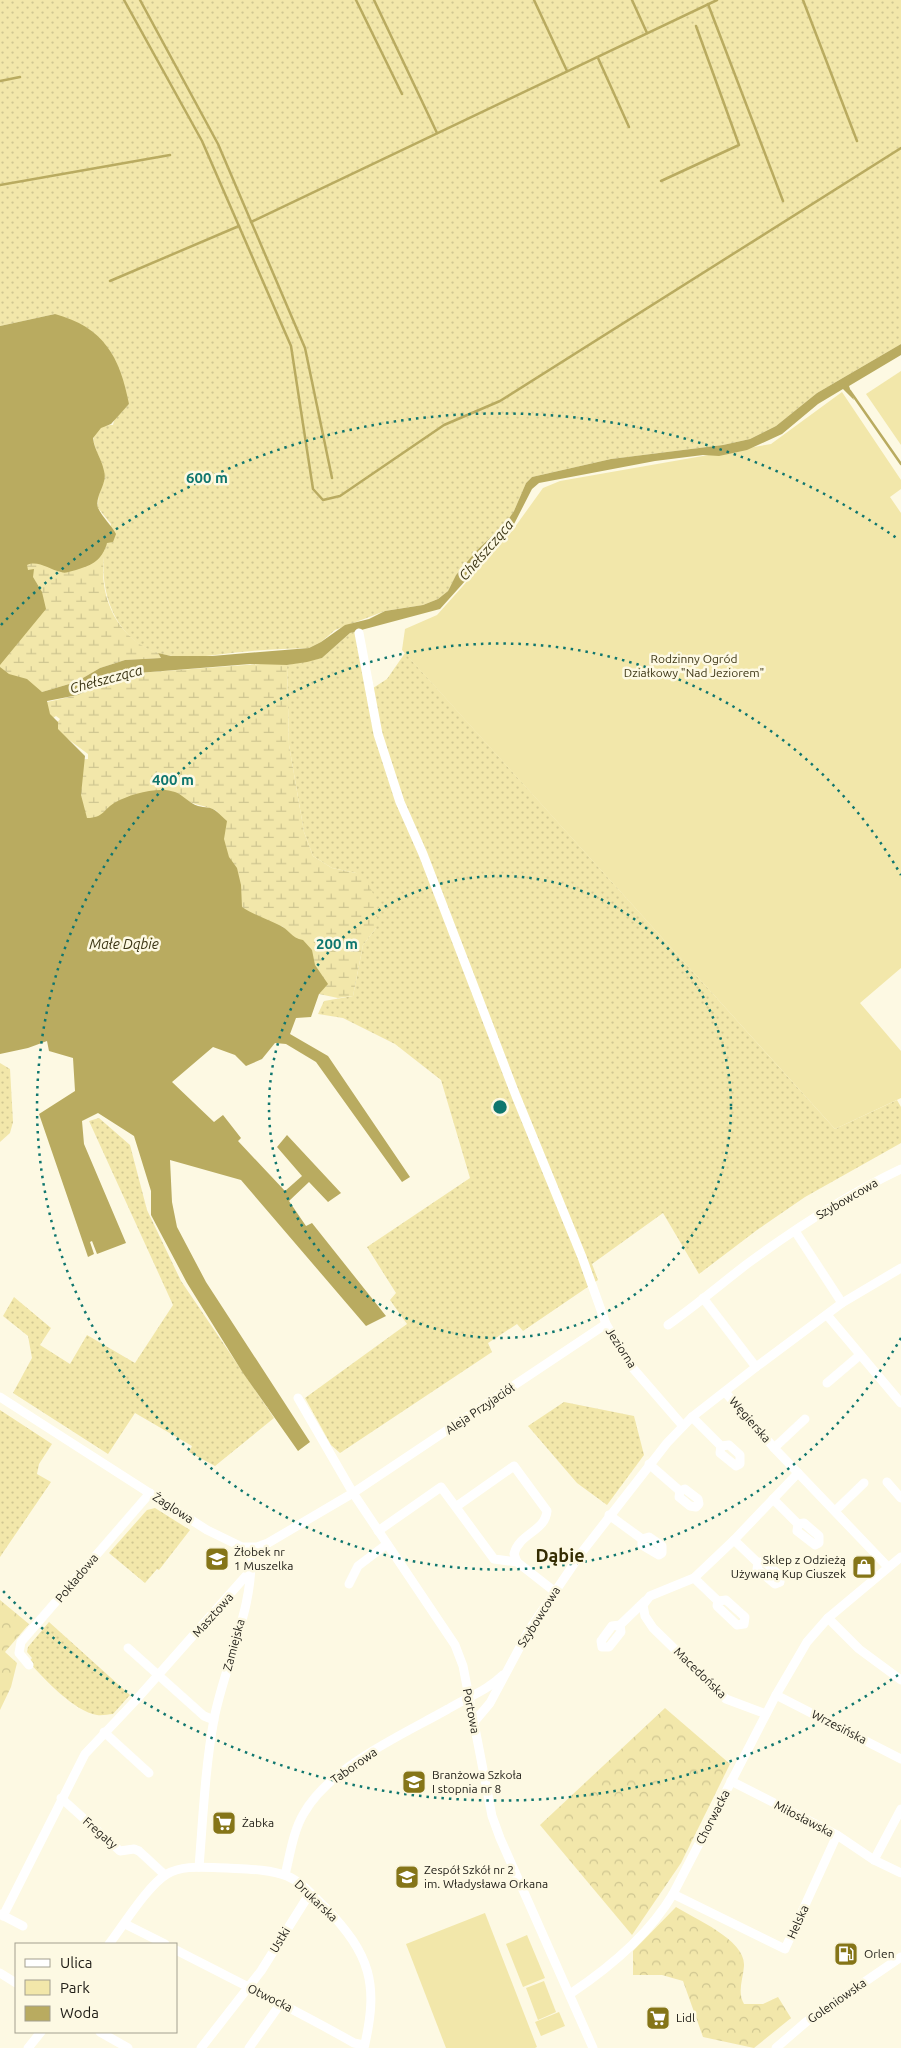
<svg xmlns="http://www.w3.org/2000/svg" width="901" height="2048" font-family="Ubuntu,sans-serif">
	<defs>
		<pattern id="grass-dots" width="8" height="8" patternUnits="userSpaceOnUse" patternTransform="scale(1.25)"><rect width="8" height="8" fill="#f2e7aa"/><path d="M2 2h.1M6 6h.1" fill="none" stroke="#cfc691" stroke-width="1.8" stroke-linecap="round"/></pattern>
		<pattern id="forest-crowns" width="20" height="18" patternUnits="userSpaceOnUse" patternTransform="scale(1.25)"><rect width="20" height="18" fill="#f2e7aa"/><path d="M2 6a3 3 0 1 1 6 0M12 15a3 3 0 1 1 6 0" fill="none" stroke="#cfc691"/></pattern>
		<pattern id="wetland-marsh" width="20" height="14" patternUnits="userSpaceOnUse" patternTransform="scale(1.25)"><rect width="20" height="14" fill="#f2e7aa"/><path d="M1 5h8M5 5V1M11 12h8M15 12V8" fill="none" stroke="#cfc691"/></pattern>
	</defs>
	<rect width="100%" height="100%" fill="#fdf9e3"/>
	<!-- grass -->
	<g fill="url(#grass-dots)">
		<path d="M0 0H901V344L817 393 776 426 750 439 723 445 611 459 532 477 526 483 514 511 505 524 477 550 456 575 448 591 438 599 423 605 385 611 335 630 321 642 309 648C290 649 271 649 252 651 225 653 198 659 172 656 121 651 99 599 104 554 105 544 109 534 111 524L98 508C98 503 98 497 100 492 101 489 105 485 105 481 109 464 72 426 113 425L115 418 129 404 55 314 0 326Z"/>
		<polygon points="355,631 367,692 387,679 405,653 835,1129 897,1100 901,1107 901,1143 805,1197 757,1230 699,1274 663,1213 592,1264 598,1280 523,1331 517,1324 488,1343 492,1352 340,1453 331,1445 305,1398 407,1324 390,1300 396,1293 367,1247 470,1178 441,1080 395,1044 343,1018 318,1014 324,1001 353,996 363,945 376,928 356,873 332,868 313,856 304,832 289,745 287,665 322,658 350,633"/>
		<polygon points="0,1063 10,1069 13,1122 10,1133 0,1142"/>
		<polygon points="99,1118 130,1145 147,1210 181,1281 274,1418 215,1466 189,1452 192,1446 135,1413 108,1454 13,1393 32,1358 28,1336 3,1316 14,1297 51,1328 40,1345 70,1364 87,1335 135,1363 173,1305 89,1121"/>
		<polygon points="564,1402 634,1416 644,1455 607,1505 577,1483 528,1426"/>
		<polygon points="0,1410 52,1444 39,1464 37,1474 51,1482 0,1557"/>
		<polygon points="155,1508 190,1530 159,1570 157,1569 145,1583 109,1553 147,1510"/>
		<path d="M49 1622 130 1695 113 1714C108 1714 102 1716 97 1715 75 1712 43 1678 29 1662L32 1658 27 1652 28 1647Z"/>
	</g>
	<!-- forest -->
	<g fill="url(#forest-crowns)">
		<polygon points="0,1600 29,1624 5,1652 17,1663 11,1687 0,1710"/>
		<polygon points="665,1708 730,1764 681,1863 632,1935 540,1825"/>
		<path d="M676 1907C695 1919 746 1940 744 1966 743 1979 737 1992 744 2004H763L778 1997 791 2018 754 2048 703 2037 683 1981 662 1975H633V1951Z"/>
	</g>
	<!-- wetland -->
	<g fill="url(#wetland-marsh)">
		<path d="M108 425 101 428 93 438C94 454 109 465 105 482 104 490 95 498 98 508 100 514 112 526 116 534L113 542 107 543C94 587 113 638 158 653L161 658 125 660 100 668 76 682 42 692 0 681V582L22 577 73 437Z"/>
		<path d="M274 663 287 665 289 745 304 832 313 856 332 868 356 873 369 885 378 904 376 928 363 945 353 996 338 998 319 994 295 939 282 926 242 924 217 811C208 806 198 806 188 801L72 861 80 760 88 759V754L53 728 60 719 56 716 53 718 34 705 78 695 102 684 138 673Z"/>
	</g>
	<!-- green -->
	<g fill="#f2e7aa">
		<polygon points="901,371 901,445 866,394"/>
		<polygon points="842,392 901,480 901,489 890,497 901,513 901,968 860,1003 901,1051 901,1098 835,1129 402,650 405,629 437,615 512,531 543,488 560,481 771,444"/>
		<polygon points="485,1913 537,2047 535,2048 446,2048 406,1944"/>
		<polygon points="527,1935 545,1978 523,1987 506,1944"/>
		<polygon points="544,1981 556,2012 538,2020 526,1988"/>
		<polygon points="559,2012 565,2026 541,2036 535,2022"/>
	</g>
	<!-- water -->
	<g fill="#b9ab60">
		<path d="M55 314C103 327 120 356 129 404L111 424 101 428 93 438C94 450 102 459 104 471 108 484 94 496 98 508 102 517 112 526 116 534L113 542 107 543C102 560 93 565 76 570 71 571 66 574 61 572 50 570 38 560 27 565L28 570 34 569 33 577 42 592 46 609 0 665V326Z"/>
		<path d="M901 344V355L849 386 854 400 843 389 818 404 782 434 747 450 719 456 703 455 655 461 539 483 532 489 511 530 440 609 350 633 322 658 307 662 287 665 250 664 138 673 102 684 78 695 47 701 50 714 58 722V729L85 756 81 795 87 818C104 818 103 809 116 802 130 794 159 786 175 792 183 795 189 803 198 806 205 808 210 806 216 811 220 814 223 818 227 821L224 839 229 857 237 868 241 885 242 907C254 915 266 919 279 925 289 929 291 938 303 940L312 950 315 965 328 984 319 994 311 1017 296 1018 290 1034 328 1056 410 1177 402 1182 316 1062 286 1044 275 1043 262 1059 246 1066 235 1055 213 1047 172 1082 214 1122 223 1115 241 1138 238 1141 285 1191 302 1176 277 1147 287 1135 341 1193 328 1202 309 1182 289 1201 306 1226 312 1223 386 1316 366 1326 241 1180 170 1160 172 1202 177 1227 206 1282 310 1442 298 1451 243 1373 187 1283 151 1215V1191L134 1136 98 1113 82 1121 84 1144 126 1243 97 1254 92 1241 90 1242 94 1254 88 1257 39 1114 75 1091 73 1058 49 1051 47 1041 28 1048 0 1054V667L9 674 27 679 42 692 76 682 100 668 125 660 161 658 158 653 171 656H212L309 648 321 642 345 625 369 619 385 611 423 605 438 599 448 591 456 575 477 550 505 524 514 511 526 483 532 477 611 459 723 445 750 439 776 426 817 393Z"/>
	</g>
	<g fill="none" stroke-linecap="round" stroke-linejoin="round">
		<!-- stream -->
		<g stroke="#b9ab60" stroke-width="2.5">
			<polyline points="124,0 202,141 291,346 313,489 323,500 340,496 444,425 500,401 901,148"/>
			<polyline points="140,0 218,144 305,348 332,478"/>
			<polyline points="356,0 402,94"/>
			<polyline points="374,0 437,133"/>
			<polyline points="534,0 567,71"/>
			<polyline points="632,0 647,33"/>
			<polyline points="803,0 857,141"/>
			<polyline points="708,4 783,201"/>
			<polyline points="598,58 629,127"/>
			<polyline points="0,81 20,77"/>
			<polyline points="661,181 739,145 696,26"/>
			<polyline points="0,185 170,155"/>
			<polyline points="251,222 717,0"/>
			<polyline points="110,281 239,226"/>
			<polyline points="850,391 901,464"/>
		</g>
		<!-- minor -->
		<g stroke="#fff" stroke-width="9">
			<polyline points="359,633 378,734 400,802 423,854 516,1096 582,1257 606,1324 631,1366 683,1426"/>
			<polyline points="795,1231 842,1303"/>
			<polyline points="703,1298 756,1367"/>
			<polyline points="827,1315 901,1403"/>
			<path d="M668 1325C695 1306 721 1284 747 1264 796 1228 846 1195 901 1169"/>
			<polyline points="827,1383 860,1355"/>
			<polyline points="725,1392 777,1451 888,1567"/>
			<polyline points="0,1397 207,1530 242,1547 257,1547 268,1543 353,1493 606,1324"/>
			<polyline points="298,1398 353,1493 455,1645 463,1666 492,1816 500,1838 593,2048"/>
			<polyline points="692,1417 721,1446 720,1453 736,1466 740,1464 740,1455 729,1445 721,1446"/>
			<polyline points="774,1448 805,1419"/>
			<polyline points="649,1464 680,1491"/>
			<polyline points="887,1482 901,1498"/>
			<polygon points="685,1489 698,1499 699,1504 696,1507 690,1506 679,1497 680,1491"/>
			<polyline points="773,1499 798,1524 797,1531 815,1545 819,1543 819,1536 804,1523 798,1524"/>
			<path d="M457 1506 514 1466 547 1511C545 1532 519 1533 514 1554L517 1562"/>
			<polyline points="835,1511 864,1483"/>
			<polyline points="609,1515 642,1539 649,1537 662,1546 662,1553 659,1555 642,1545 642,1539"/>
			<polyline points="378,1531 441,1487 494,1559 517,1562 554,1591"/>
			<polyline points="734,1540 758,1563 764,1561 779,1575 780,1582 775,1584 757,1569 758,1563"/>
			<polyline points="694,1578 718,1601 717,1606 737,1625 744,1624 745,1617 726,1600 718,1601"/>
			<polyline points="349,1584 358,1566 387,1544"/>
			<polyline points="828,1618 859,1649 901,1680"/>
			<polyline points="620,1625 621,1632 609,1647 602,1647 601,1641 612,1626 620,1625 645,1601"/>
			<polyline points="128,1648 204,1716 214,1720"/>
			<polyline points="29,1665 19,1653 21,1642 150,1493"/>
			<polyline points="776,1695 901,1759"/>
			<polyline points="766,1714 726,1699 653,1628 645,1616 643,1605 650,1596 694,1578 734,1540 798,1473"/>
			<polyline points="474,1722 490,1703 529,1630 582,1552 667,1443 692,1417 756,1367 842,1303 901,1268"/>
			<polyline points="104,1732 149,1773"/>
			<polyline points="731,1781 837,1835 874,1860 901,1873"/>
			<polyline points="61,1798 120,1851 134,1849 139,1851 165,1875"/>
			<polyline points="874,1860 901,1809"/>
			<path d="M199 1867C203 1818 205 1768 214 1719 224 1666 257 1601 250 1548"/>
			<path d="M285 1875C290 1855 293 1831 304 1813 331 1766 402 1735 448 1709 466 1698 488 1690 503 1675"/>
			<polyline points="673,1894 785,1949 837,1835"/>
			<polyline points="0,1914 23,1926"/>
			<polyline points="3,1916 85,1754 136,1700 252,1569"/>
			<polyline points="125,1924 165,1944"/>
			<path d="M109 1944C123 1926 148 1885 167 1874 184 1864 207 1868 227 1868 246 1869 269 1869 287 1876 302 1882 313 1896 325 1907 371 1955 379 1984 364 2048"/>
			<path d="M176 1950C236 1981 296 2010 354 2043L364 2045"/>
			<polyline points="0,1973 16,1983"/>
			<path d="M570 1994C609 1968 649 1935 673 1894L776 1695 807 1642 828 1618 901 1557"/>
			<polyline points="100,2032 128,2048"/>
			<polyline points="28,2048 41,2032"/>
			<polyline points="201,2048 261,1971 310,1893"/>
			<polyline points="249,2048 281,2003"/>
			<polyline points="776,2048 806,2022 901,1957"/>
		</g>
	</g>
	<!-- distance rings -->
	<g fill="none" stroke="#0f766e" stroke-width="2.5" stroke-dasharray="2.5 5">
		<circle cx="500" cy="1107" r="231"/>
		<path d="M901 1338A463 463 0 1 1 901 875"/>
		<path d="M898 1675A694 694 0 0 1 1 1589M1 625A694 694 0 0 1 898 539"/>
	</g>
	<!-- icons -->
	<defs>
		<g id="school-square" transform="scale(1.25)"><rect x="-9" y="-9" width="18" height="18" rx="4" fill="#857518" stroke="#fdf9e3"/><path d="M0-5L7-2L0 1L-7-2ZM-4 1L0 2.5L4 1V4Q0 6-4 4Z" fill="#fff"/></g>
		<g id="shop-square" transform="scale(1.25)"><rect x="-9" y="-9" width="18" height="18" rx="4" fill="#857518" stroke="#fdf9e3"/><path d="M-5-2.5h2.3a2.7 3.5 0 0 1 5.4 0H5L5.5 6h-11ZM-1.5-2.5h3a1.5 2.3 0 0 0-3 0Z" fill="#fff"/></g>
		<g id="supermarket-square" transform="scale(1.25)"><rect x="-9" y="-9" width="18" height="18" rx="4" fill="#857518" stroke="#fdf9e3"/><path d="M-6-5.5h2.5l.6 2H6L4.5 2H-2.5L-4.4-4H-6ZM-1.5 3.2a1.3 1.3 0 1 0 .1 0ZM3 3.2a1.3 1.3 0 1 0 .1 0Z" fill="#fff"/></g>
		<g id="fuel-square" transform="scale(1.25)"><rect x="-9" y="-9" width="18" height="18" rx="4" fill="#857518" stroke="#fdf9e3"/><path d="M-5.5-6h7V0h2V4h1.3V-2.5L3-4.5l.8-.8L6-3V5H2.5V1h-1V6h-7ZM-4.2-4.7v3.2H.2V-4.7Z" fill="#fff"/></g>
	</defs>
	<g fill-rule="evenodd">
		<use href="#school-square" x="217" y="1559"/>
		<use href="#shop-square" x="864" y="1567"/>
		<use href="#school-square" x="414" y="1782"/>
		<use href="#supermarket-square" x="224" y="1823"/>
		<use href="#school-square" x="407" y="1877"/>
		<use href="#fuel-square" x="846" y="1954"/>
		<use href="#supermarket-square" x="658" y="2018"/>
	</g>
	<g text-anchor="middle" stroke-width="5" stroke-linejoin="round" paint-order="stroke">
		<!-- park labels -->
		<g font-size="12" fill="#3d3615" stroke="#fdf9e3">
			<text x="694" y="663">Rodzinny Ogród<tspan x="694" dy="14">Działkowy "Nad Jeziorem"</tspan></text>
		</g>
		<!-- street labels -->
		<g font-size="12" fill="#1d1b14" stroke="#fdf9e3">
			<text transform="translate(847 1199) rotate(-30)" y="4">Szybowcowa</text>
			<text transform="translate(621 1348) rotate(57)" y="4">Jeziorna</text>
			<text transform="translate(480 1409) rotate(-34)" y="4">Aleja Przyjaciół</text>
			<text transform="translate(750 1420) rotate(49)" y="4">Węgierska</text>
			<text transform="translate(173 1508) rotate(33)" y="4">Żaglowa</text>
			<text transform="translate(77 1578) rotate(-50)" y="4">Pokładowa</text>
			<text transform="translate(213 1615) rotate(-48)" y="4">Masztowa</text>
			<text transform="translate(539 1617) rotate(-58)" y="4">Szybowcowa</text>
			<text transform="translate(234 1645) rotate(-75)" y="4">Zamiejska</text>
			<text transform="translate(700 1673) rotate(44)" y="4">Macedońska</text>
			<text transform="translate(471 1711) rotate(79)" y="4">Portowa</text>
			<text transform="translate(839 1727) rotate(27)" y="4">Wrzesińska</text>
			<text transform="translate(354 1766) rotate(-35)" y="4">Taborowa</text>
			<text transform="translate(713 1817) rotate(-63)" y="4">Chorwacka</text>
			<text transform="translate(804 1819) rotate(27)" y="4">Miłosławska</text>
			<text transform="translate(100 1833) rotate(41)" y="4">Fregaty</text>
			<text transform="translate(316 1901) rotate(44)" y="4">Drukarska</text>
			<text transform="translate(798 1922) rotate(-66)" y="4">Helska</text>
			<text transform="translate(280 1940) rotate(-59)" y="4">Ustki</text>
			<text transform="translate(270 1998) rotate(26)" y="4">Otwocka</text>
			<text transform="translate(837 2001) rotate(-35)" y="4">Goleniowska</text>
		</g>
		<!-- poi labels -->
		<g font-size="12" fill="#1d1b14" stroke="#fdf9e3" text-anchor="start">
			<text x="234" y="1556">Żłobek nr<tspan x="234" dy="14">1 Muszelka</tspan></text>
			<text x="846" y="1564" text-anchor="end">Sklep z Odzieżą<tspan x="846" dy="14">Używaną Kup Ciuszek</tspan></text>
			<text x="432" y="1779">Branżowa Szkoła<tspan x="432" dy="14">I stopnia nr 8</tspan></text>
			<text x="242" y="1827">Żabka</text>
			<text x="424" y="1874">Zespół Szkół nr 2<tspan x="424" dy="14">im. Władysława Orkana</tspan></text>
			<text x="864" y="1958">Orlen</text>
			<text x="676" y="2022">Lidl</text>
		</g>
		<!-- water labels -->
		<g font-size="14" font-style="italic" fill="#3a3413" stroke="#fdf9e3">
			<text transform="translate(486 550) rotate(-49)" y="5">Chełszcząca</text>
			<text transform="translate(106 679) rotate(-15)" y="5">Chełszcząca</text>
			<text x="124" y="949">Małe Dąbie</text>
		</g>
		<!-- district labels -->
		<g font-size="18" font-weight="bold" fill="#342c01" stroke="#fdf9e3">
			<text x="560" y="1562">Dąbie</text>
		</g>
	</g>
	<circle cx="500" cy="1107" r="8" fill="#0f766e" stroke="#fdf9e3" stroke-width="2.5"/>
	<g font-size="15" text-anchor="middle" font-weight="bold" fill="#0f766e" stroke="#fdf9e3" stroke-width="5" stroke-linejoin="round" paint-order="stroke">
		<text x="207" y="483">600 m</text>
		<text x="173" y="785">400 m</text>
		<text x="337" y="949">200 m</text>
	</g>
	<!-- legend -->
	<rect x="15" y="1943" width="162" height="90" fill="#fdf9e3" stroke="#a3a090"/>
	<rect x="25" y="1959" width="25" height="8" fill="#ffffff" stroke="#a3a090"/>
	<text x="60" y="1968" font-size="15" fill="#1d1b14">Ulica</text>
	<rect x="25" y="1980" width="25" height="15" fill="#f2e7aa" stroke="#a3a090"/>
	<text x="60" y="1993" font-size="15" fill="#1d1b14">Park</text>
	<rect x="25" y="2006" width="25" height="15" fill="#b9ab60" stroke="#a3a090"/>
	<text x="60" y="2018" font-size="15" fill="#1d1b14">Woda</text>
</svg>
